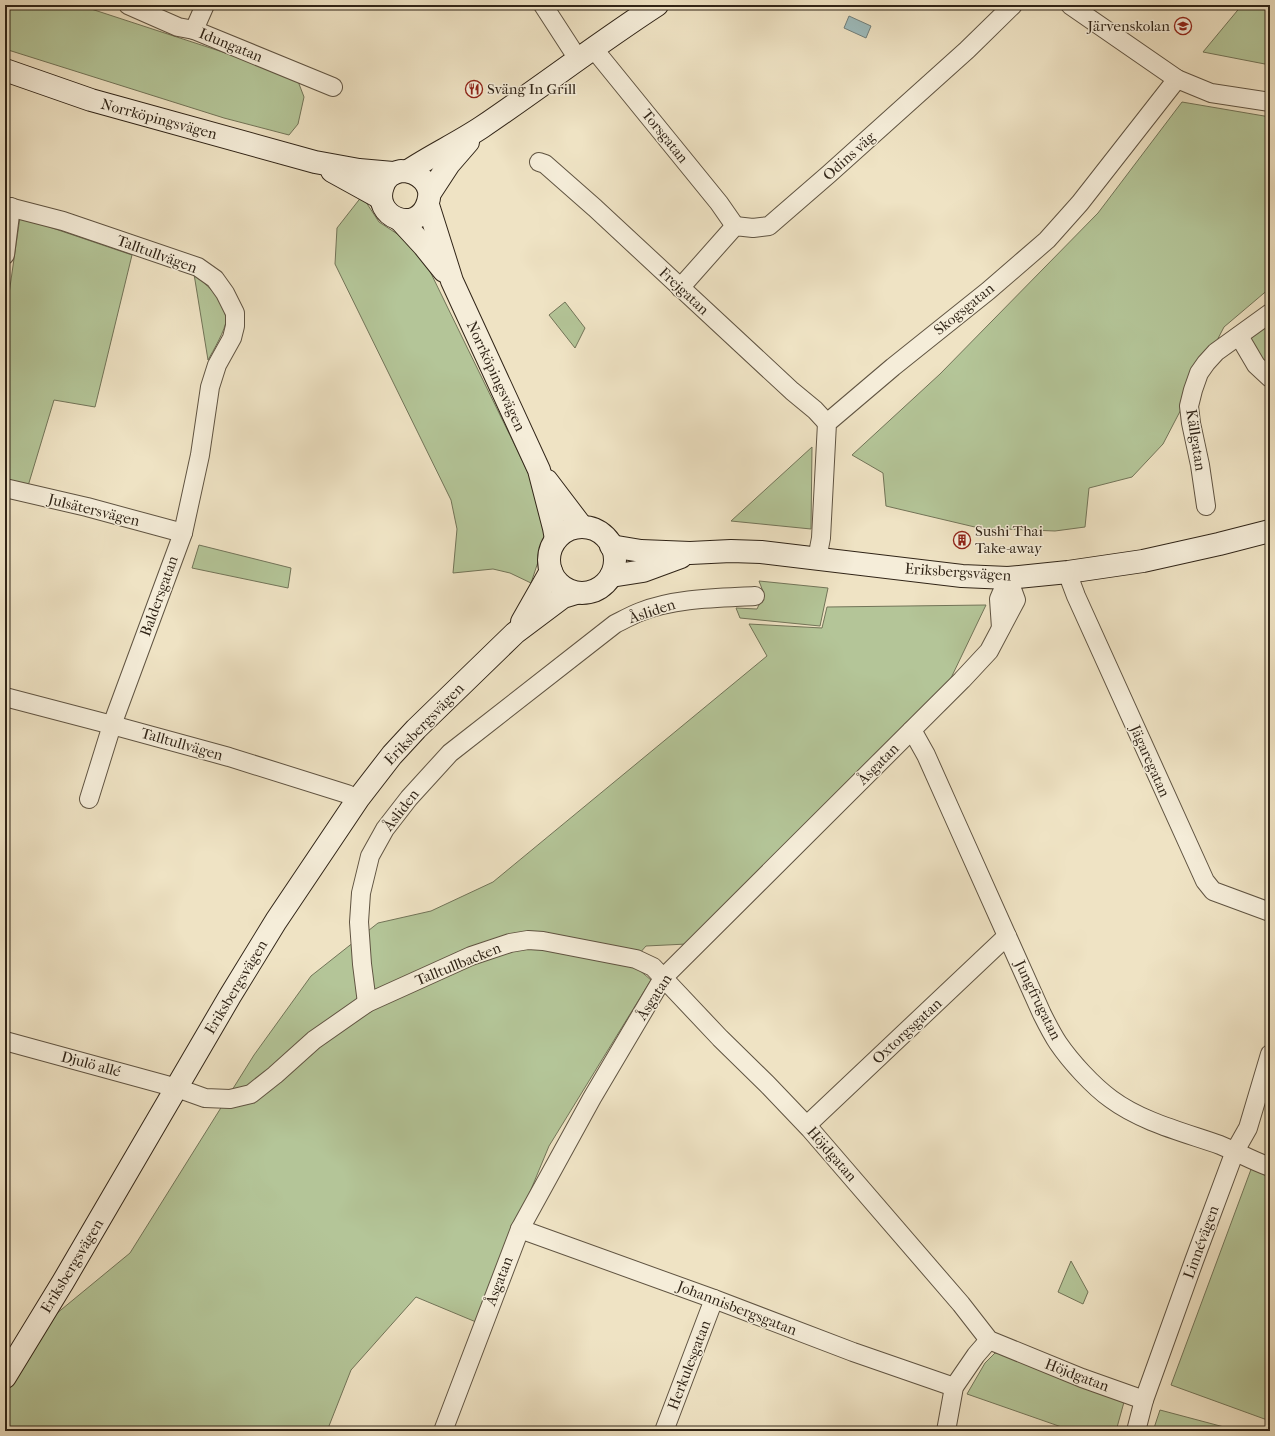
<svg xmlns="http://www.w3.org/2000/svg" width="1275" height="1436" font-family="'IM FELL French Canon',serif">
	<rect width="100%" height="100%" fill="#efe3c4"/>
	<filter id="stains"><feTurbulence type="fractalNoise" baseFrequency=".005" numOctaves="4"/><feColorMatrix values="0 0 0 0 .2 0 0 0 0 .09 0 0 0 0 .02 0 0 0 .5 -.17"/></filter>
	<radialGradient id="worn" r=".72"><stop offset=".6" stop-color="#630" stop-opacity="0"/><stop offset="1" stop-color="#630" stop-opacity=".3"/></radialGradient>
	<!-- green -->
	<g fill="#b4c598" stroke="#727458">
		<polygon points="5,5 79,5 296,76 304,97 298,124 289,135 224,118 5,49"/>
		<polygon points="1242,5 1270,5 1270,65 1203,52"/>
		<polygon points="1182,102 1270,117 1270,288 1224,327 1163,444 1132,477 1089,488 1085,527 1055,531 979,528 886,506 883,473 852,455 940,374 1098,213"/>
		<polygon points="362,196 379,222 402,237 423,257 540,497 545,537 538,562 531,583 510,573 493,569 453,573 457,529 451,500 335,264 337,228"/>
		<polygon points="20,217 132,255 95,407 54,400 28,486 5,479 5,322"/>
		<path d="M194 274C207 285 225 300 226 320 226 329 213 351 208 360Z"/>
		<polygon points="565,302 585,328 575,348 549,315"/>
		<polygon points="1270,316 1270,333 1268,335 1270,338 1270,373 1250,344 1252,333"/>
		<polygon points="812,447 811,529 731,521"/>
		<polygon points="199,545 291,568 288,588 192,568"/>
		<polygon points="759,581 828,588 820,626 740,618 736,608 757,609 764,594"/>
		<polygon points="986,605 951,678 687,944 646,946 631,963 651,980 549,1146 476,1322 416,1297 351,1370 327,1431 5,1431 5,1356 130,1253 254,1055 311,976 378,923 431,911 493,882 767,656 749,624 822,628 827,607"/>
		<polygon points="1253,1164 1270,1170 1270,1421 1171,1385"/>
		<polygon points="1071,1261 1088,1292 1083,1304 1058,1292"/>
		<polygon points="995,1353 1002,1353 1124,1402 1116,1431 1073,1431 967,1394 985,1363"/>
		<polygon points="1160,1410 1239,1431 1153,1431"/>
	</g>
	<!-- water -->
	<polygon fill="#9dbcbd" stroke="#717f7b" points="849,16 871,26 866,38 844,28"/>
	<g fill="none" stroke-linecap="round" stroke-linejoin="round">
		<!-- street casing -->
		<g stroke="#605442" stroke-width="20">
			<g id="street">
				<polyline points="128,5 178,27 194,30 333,87"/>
				<polyline points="543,5 578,59"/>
				<polyline points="1070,5 1177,79 1211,93 1270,102"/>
				<polyline points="194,30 205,5"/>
				<polyline points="593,48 719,203 735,226"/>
				<polyline points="539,162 545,164 595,208 792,391 815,410 827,423"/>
				<polyline points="5,206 63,221 198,267 215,279 225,293 235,313 235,326 232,338 217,365 210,387 200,455 183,533 112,725 89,799"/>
				<polyline points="5,255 11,207"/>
				<polyline points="680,288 735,226 753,228 769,226 829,174 967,50 1013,5"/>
				<polyline points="1239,336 1256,365 1270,378"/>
				<polyline points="5,488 87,507 183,533"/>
				<polyline points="1206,506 1200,465 1191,423 1189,406 1193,390 1199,373 1206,363 1216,352 1270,313"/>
				<polyline points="817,559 821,538 827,423 893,367 988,291 1047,240 1080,203 1177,79"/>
				<polyline points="1067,572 1076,596 1205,881 1213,891 1270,912"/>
				<polyline points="1001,628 999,599 1008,578"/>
				<polyline points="5,697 112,725 229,757 347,794 358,799"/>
				<path d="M912 730 926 755 951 811 1042 1014C1047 1024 1052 1034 1058 1043 1071 1062 1093 1086 1111 1099 1142 1122 1183 1132 1220 1145 1237 1152 1253 1161 1270 1167"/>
				<path d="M367 1003 362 964 359 922 361 893 370 856 385 829 409 798 450 753 615 624C623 620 632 615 640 612 675 598 718 598 755 596"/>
				<polyline points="5,1041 177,1088 205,1098 230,1099 251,1094 275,1075 314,1040 367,1003 471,956 510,943 528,940 543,941 636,959 653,967 720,1038 767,1084 810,1129 961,1304 989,1340 1082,1378 1144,1400"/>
				<polyline points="807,1125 1007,936"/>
				<polyline points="520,1229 714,1299 853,1352 954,1387"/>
				<polyline points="443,1431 520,1229 592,1098 663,978 962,680 989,651 1016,600 1008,578"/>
				<polyline points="664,1431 714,1299"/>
				<polyline points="946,1431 954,1387 976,1355 989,1340"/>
				<polyline points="1136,1431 1144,1400 1194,1261 1235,1151 1248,1128 1270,1054"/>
			</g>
		</g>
		<!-- secondary casing -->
		<g stroke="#302417" stroke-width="24">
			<g id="secondary">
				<polyline points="5,70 91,100 315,162 359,170 393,173"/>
				<polyline points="332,171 381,198"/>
				<path d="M401 171C418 171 434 184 428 202 418 236 371 217 383 186 386 177 392 173 401 171Z"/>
				<path d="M408 171C432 155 458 143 482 127 541 87 597 44 657 5"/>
				<polyline points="430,193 449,164 468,142"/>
				<polyline points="428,205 452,281 539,470 554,528 556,539"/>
				<polyline points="401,221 424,246 444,271"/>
				<polyline points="547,481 582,527"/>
				<circle cx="582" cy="560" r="33"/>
				<polyline points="611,546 641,551 690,553 731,551 761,552 962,576 1008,578 1068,572 1143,561 1219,544 1270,531"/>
				<polyline points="611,576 643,571 681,557"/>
				<polyline points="522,622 551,571"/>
				<polyline points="5,1377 63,1282 230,996 276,921 358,799 392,755 416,729 515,633 563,597 576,593"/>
			</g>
		</g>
		<!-- street -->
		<use href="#street" stroke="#f5edd9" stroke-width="18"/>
		<!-- secondary -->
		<use href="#secondary" stroke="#f5edd9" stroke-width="22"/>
	</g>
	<!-- icons -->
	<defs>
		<g id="school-ring" transform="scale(0.9)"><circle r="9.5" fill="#f5edd9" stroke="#8f2418" stroke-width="1.5"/><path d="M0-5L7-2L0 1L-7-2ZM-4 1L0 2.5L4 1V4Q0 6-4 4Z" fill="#8f2418"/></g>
		<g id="restaurant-ring" transform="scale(0.9)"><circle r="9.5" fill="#f5edd9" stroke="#8f2418" stroke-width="1.5"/><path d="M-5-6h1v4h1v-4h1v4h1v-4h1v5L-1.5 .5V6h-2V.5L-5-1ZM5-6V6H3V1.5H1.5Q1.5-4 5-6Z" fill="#8f2418"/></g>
		<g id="building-ring" transform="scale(0.9)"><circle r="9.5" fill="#f5edd9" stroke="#8f2418" stroke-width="1.5"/><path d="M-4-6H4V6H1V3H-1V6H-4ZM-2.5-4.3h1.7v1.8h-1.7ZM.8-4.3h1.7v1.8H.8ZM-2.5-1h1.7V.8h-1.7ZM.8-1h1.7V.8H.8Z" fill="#8f2418"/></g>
	</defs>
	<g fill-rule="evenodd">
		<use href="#school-ring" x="1183" y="26"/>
		<use href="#restaurant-ring" x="474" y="89"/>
		<use href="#building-ring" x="962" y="540"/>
	</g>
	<g text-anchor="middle" stroke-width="3" stroke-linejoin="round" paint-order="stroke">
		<!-- poi labels -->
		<g font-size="15" fill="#302417" stroke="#f5edd9" text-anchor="start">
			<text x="1170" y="31" text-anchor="end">Järvenskolan</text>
			<text x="487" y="94">Sväng In Grill</text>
			<text x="975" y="536">Sushi Thai<tspan x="975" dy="17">Take-away</tspan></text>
		</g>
		<!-- street labels -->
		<g font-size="15" fill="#302417" stroke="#f5edd9">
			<text transform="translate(231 45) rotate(22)" y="5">Idungatan</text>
			<text transform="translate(159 119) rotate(15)" y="5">Norrköpingsvägen</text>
			<text transform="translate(665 136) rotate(51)" y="5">Torsgatan</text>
			<text transform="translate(849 156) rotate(-42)" y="5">Odins väg</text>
			<text transform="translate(157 254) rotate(20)" y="5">Talltullvägen</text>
			<text transform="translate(684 291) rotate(43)" y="5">Frejgatan</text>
			<text transform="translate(964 309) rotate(-39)" y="5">Skogsgatan</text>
			<text transform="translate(496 376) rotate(65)" y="5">Norrköpingsvägen</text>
			<text transform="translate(1196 440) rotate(81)" y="5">Källgatan</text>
			<text transform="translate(94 510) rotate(14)" y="5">Julsätersvägen</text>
			<text transform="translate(958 572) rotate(4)" y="5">Eriksbergsvägen</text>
			<text transform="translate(159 596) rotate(-70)" y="5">Baldersgatan</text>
			<text transform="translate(652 611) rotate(-18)" y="5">Åsliden</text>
			<text transform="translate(424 724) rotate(-46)" y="5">Eriksbergsvägen</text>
			<text transform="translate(182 744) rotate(16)" y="5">Talltullvägen</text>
			<text transform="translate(1150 761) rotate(66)" y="5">Jägaregatan</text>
			<text transform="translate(878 764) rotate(-45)" y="5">Åsgatan</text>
			<text transform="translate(401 810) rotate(-52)" y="5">Åsliden</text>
			<text transform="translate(458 964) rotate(-22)" y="5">Talltullbacken</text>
			<text transform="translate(236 987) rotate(-59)" y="5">Eriksbergsvägen</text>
			<text transform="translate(654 997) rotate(-57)" y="5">Åsgatan</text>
			<text transform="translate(1038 1000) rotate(64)" y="5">Jungfrugatan</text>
			<text transform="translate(907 1031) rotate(-43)" y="5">Oxtorgsgatan</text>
			<text transform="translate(91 1064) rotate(15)" y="5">Djulö allé</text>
			<text transform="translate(832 1154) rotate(49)" y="5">Höjdgatan</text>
			<text transform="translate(1201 1242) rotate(-70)" y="5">Linnévägen</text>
			<text transform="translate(72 1266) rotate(-59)" y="5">Eriksbergsvägen</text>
			<text transform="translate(499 1281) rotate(-69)" y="5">Åsgatan</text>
			<text transform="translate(737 1308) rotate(21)" y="5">Johannisbergsgatan</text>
			<text transform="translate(689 1365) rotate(-69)" y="5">Herkulesgatan</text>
			<text transform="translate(1077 1375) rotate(21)" y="5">Höjdgatan</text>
		</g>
	</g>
	<!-- margin -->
	<rect width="1275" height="1436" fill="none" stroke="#efe3c4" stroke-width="20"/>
	<rect x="6" y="6" width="1263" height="1424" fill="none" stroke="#302417" stroke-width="2"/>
	<rect x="10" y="10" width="1255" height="1416" fill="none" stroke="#302417"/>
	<rect width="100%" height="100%" filter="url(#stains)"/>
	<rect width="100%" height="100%" fill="url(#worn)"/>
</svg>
